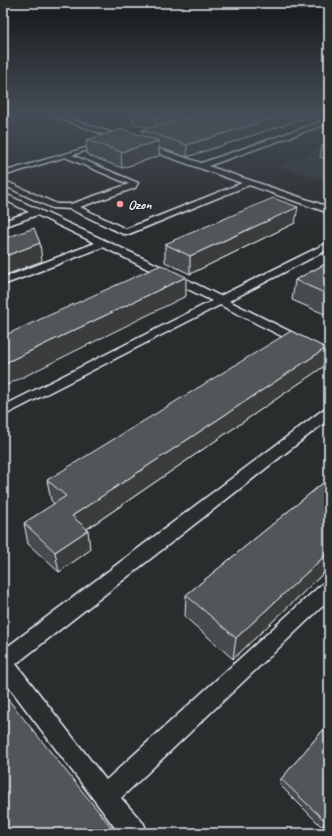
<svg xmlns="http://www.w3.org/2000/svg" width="332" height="836" font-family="Caveat,sans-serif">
	<rect width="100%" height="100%" fill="#2a2d2e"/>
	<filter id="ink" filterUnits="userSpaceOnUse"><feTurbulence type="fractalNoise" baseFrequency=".025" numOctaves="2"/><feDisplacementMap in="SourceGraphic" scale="8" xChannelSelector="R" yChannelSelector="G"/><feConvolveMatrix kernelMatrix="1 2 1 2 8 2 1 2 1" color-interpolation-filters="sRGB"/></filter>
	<g filter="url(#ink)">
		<!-- built -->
		<g fill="#363a3b">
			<polygon points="3,113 35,113 44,116 3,126"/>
			<polygon points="329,145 329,182 276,166"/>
		</g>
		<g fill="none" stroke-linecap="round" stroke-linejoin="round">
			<!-- lane casing -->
			<g stroke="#e8f1f8" stroke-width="3">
				<g id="lane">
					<polygon points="44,113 53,113 201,163 329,119 329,123 208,166 329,207 329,213 249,185 129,234 123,234 70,209 52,208 3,185 3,180 57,204 71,204 129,184 65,157 3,176 3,172 106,142 106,144 72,155 138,183 135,188 80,207 126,229 242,183"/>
					<polygon points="3,193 162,267 220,296 329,242 329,249 229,301 329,351 329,360 220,305 3,416 3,406 212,301 103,247 3,285 3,278 95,243 37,215 3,227 3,221 29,212 3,199"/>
					<polygon points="329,408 329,419 16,664 106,780 323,583 329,580 329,600 121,798 144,824 147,833 119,833 3,679 3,650 324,409"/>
				</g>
			</g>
			<!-- street casing -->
			<g stroke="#e8f1f8" stroke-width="3">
				<polygon id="street" points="309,113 329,113 329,119 311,115"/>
			</g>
			<!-- lane -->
			<use href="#lane" fill="#2a2d2e" fill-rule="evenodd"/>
			<!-- street -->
			<use href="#street" fill="#2a2d2e" fill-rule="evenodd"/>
		</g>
		<!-- wall -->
		<g fill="#474b4d" stroke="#e8f1f8">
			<polygon points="132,113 311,113 311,116 187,157 159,148 159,156 122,168 87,155 86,140 142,135 142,130 149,128 133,123"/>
			<polygon points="329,143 329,160 320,157 322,146"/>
			<polygon points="295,223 190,274 165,262 165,244"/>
			<polygon points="329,262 329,316 292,300 295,280"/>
			<polygon points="323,367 87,529 90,550 59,572 28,544 24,523 54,504 51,500 47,480"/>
			<polygon points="329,478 329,568 233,659 185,617 186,595"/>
			<polygon points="329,723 329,818 322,827 280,785 281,779"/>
		</g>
		<!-- shaded-wall -->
		<g fill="#3a3d3e" stroke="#e8f1f8">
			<polygon points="3,113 6,113 7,120 3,129"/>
			<polygon points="180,113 220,113 156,130 156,119"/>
			<polygon points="289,113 311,113 311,116 187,157 187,145"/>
			<polygon points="159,141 159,156 122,168 121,152"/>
			<polygon points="298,207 295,223 190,274 190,256"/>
			<polygon points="40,243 42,261 3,276 3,257"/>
			<polygon points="186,277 186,296 3,387 3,364"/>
			<polygon points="326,348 323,367 75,537 72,516"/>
			<polygon points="88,530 90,550 59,572 55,552"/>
			<polygon points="329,552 329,568 233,659 236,638"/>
			<polygon points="329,816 329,818 322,827 325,821"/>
		</g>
		<!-- building -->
		<g fill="#535759" stroke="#e8f1f8">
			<polygon points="134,113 180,113 156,119"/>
			<polygon points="204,113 289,113 187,145 142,130"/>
			<polygon points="122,129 159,141 121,152 86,140"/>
			<polygon points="329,143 329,148 322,146"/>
			<polygon points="273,198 298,207 190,256 165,244"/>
			<polygon points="34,228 40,243 3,257 3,239"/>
			<polygon points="329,262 329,295 295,280"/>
			<polygon points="161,265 186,277 3,364 3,336"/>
			<polygon points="291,331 326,348 72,516 88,530 55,552 24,523 66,496 47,480"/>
			<polygon points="329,478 329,552 236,638 186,595"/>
			<polygon points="3,693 116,833 3,833"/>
			<polygon points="329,723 329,816 325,821 281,779"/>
		</g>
	</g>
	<!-- sky -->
	<linearGradient id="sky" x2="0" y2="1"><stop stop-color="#171919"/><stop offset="0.49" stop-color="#444c57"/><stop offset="1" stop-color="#444c57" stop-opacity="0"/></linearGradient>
	<rect width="332" height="230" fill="url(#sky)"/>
	<!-- markers -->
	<circle fill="#ff9aa2" stroke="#2a2d2e" stroke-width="1.5" cx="120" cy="204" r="4"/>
	<g text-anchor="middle" stroke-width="3.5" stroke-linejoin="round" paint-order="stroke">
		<!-- far-poi labels -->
		<g font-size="14" font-weight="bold" fill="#e8f1f8" stroke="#2a2d2e" text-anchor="start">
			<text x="128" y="209">Ozon</text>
		</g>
	</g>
	<!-- margin -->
	<rect width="332" height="836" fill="none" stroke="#2a2d2e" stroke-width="16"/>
	<rect x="8" y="8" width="316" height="820" fill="none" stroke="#e8f1f8" stroke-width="1.5" filter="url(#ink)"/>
</svg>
